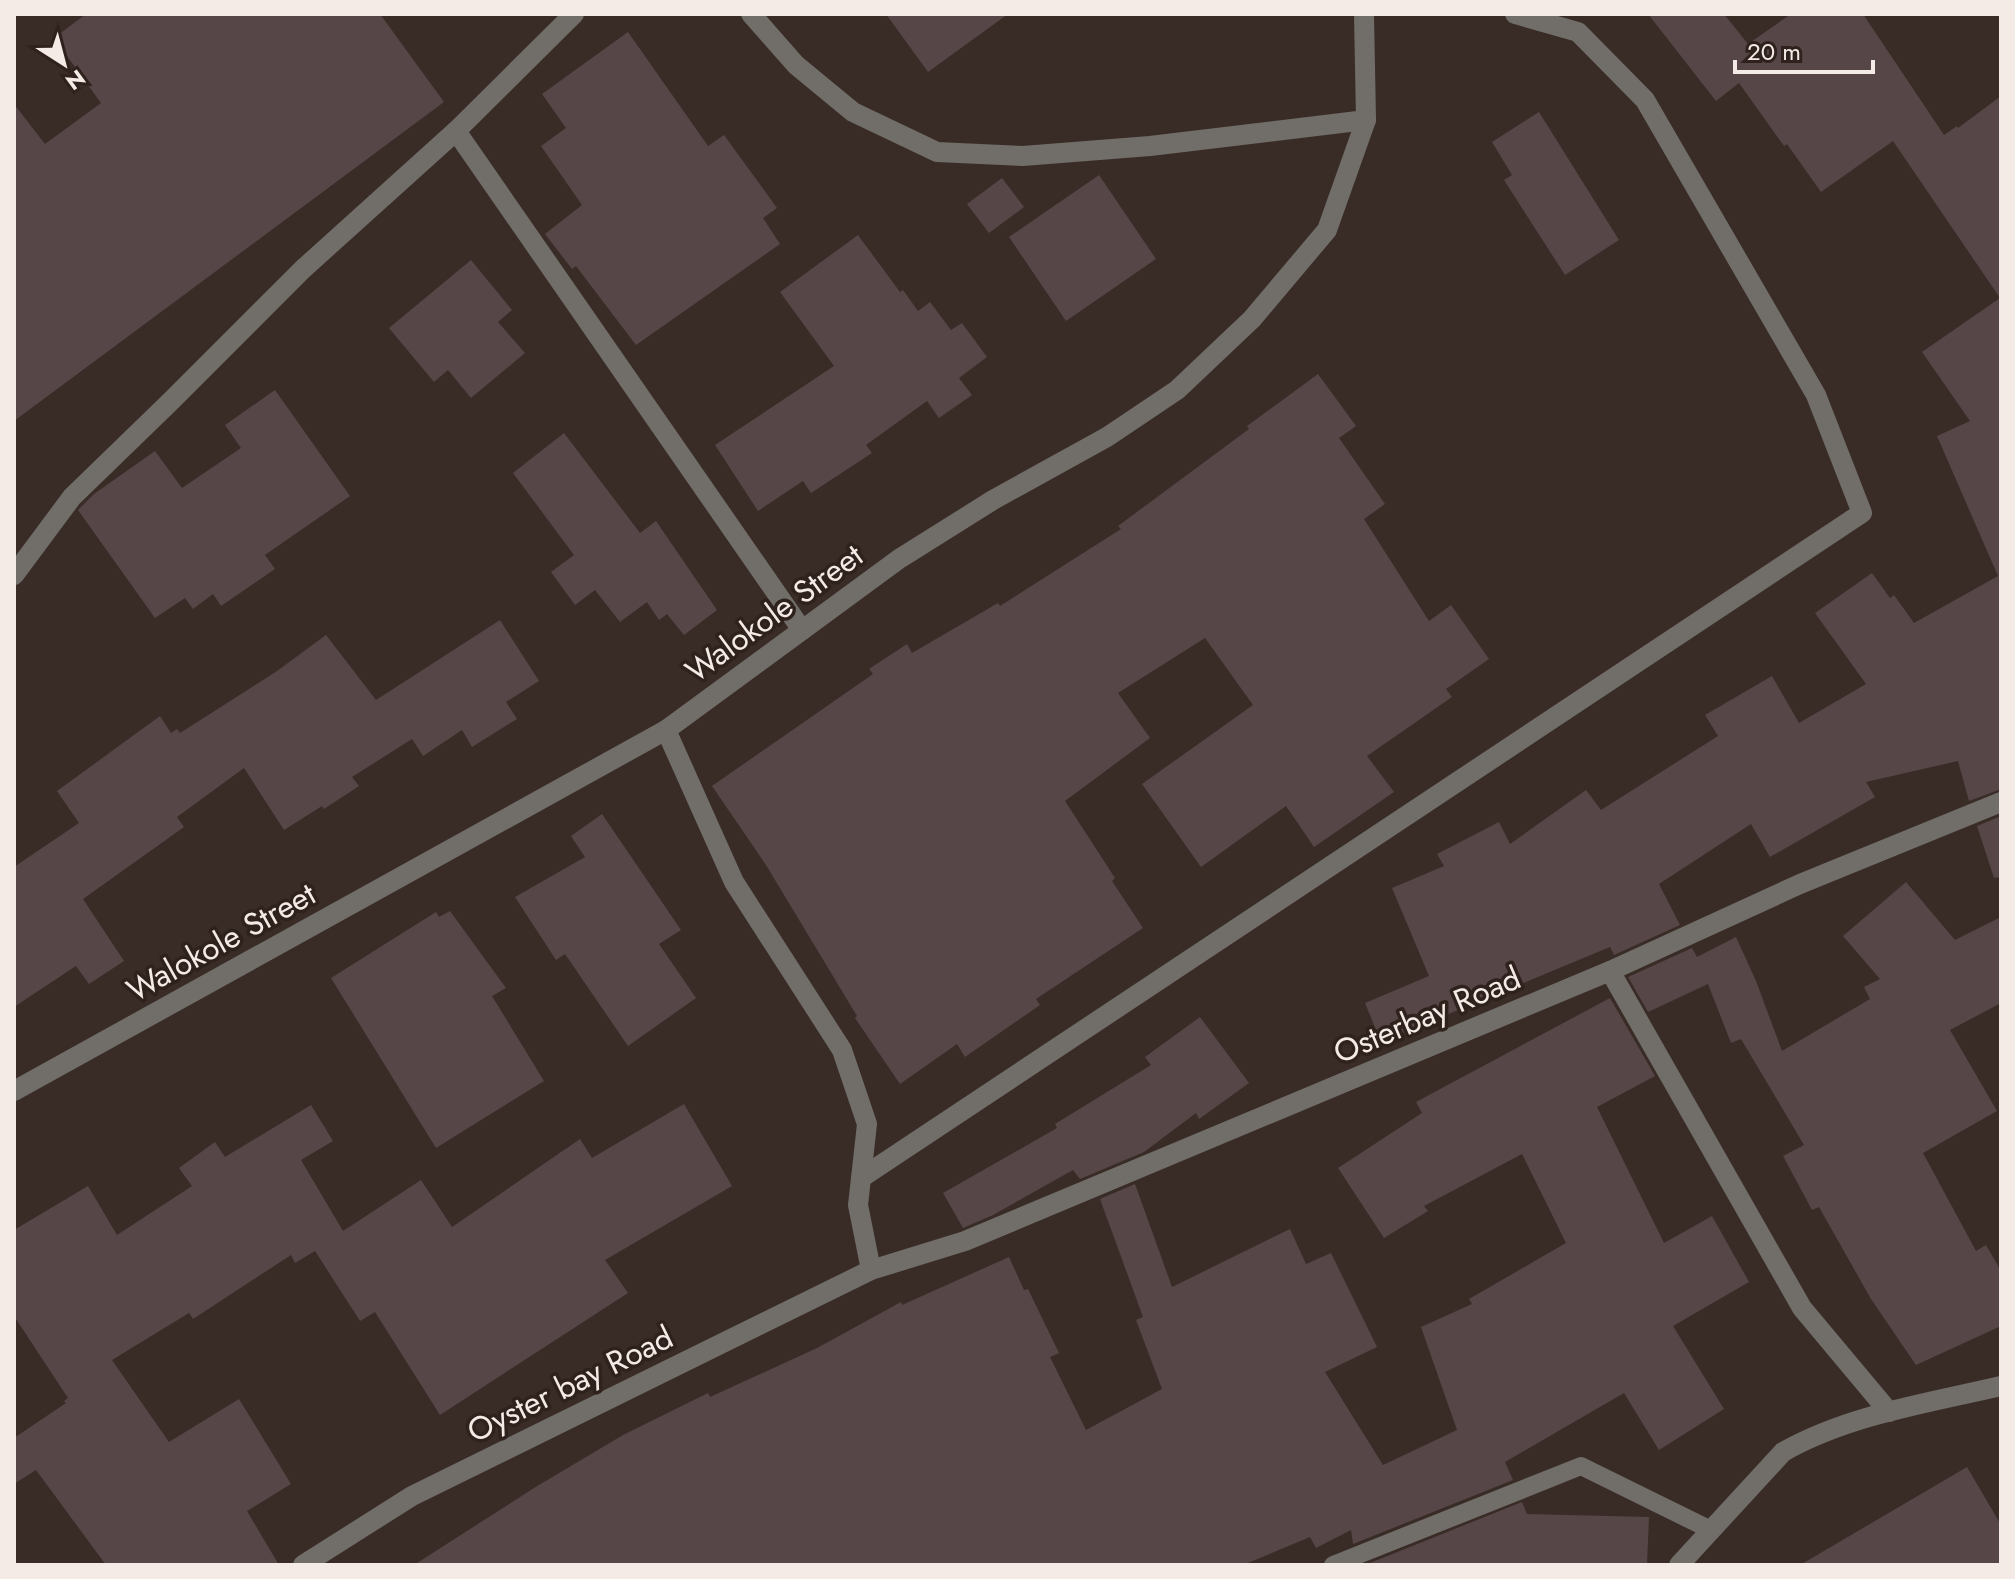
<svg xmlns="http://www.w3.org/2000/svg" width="2015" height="1579" font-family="Jost,sans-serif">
	<rect width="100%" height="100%" fill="#392c26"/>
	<!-- building -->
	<g fill="#564648">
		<polygon points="86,14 380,14 444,102 14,421 14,104 45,144 101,103 54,38"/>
		<polygon points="886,14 1008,14 928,72"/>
		<polygon points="1648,14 1724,14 1748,44 1791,14 1863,14 1944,135 1957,126 1958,128 2001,96 2001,789 1969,801 1958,761 1866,782 1875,797 1770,857 1751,824 1659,884 1680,925 1614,955 1610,947 1381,1042 1365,1003 1429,976 1392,888 1444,866 1437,854 1499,822 1510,844 1586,790 1601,810 1718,736 1705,715 1772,676 1799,723 1866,684 1815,613 1872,573 1890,598 1894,595 1914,623 1998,576 1937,436 1970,421 1922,352 2000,298 1893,141 1821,192 1787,144 1784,146 1739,83 1716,101"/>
		<polygon points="628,32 708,146 724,135 777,208 763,218 780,244 636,345 576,266 572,269 545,234 582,205 541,146 566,128 542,94"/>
		<polygon points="1539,112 1619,240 1565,275 1504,180 1512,175 1492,142"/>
		<polygon points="1099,175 1156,259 1066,321 1009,237"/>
		<polygon points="1002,178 1024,207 989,233 967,204"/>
		<polygon points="858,235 900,292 903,290 918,311 930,302 951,330 962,323 987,357 959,378 972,395 939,418 927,401 866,445 872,453 811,493 803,481 758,511 715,445 834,366 780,292"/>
		<polygon points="471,260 512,310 498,322 525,353 471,398 448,370 434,382 389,328"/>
		<polygon points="1318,374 1356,426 1339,438 1385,504 1364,519 1429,621 1451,605 1489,659 1446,689 1452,697 1367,756 1394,792 1314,847 1286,806 1201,867 1142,784 1253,705 1205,638 1118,693 1150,738 1065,801 1115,878 1112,881 1143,928 1036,999 1040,1005 965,1057 957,1044 900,1084 855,1018 857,1016 766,865 712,786 873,674 869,669 907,644 912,653 998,603 1000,606 1121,529 1118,526 1249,429 1247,426"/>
		<polygon points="275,390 350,496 265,555 275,569 221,606 213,594 193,609 185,598 155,618 78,510 94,494 155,451 182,488 241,448 225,425"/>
		<polygon points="564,433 640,533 656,521 717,610 684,635 667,614 659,620 647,602 620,622 595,590 575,605 551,572 574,555 513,473"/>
		<polygon points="500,620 539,681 506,702 517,719 472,747 462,730 423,756 412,739 352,777 359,786 324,809 322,806 284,830 244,768 177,817 184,827 83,899 124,961 89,984 76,966 14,1007 14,867 79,823 57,791 160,716 171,733 177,729 180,733 277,671 326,635 376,700"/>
		<polygon points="602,814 681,930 659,944 696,998 628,1046 565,954 556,960 515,897 585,857 571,836"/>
		<polygon points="2001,816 2001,877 1994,878 1977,826"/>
		<polygon points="1906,882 1955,940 2001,917 2001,1003 1950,1030 1997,1111 1923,1153 1976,1251 1986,1245 2001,1271 2001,1326 1916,1365 1871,1299 1819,1207 1812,1210 1783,1156 1804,1145 1741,1039 1731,1043 1708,984 1648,1012 1628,977 1692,948 1697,957 1736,937 1756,981 1782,1051 1870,999 1864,987 1880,979 1843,936"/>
		<polygon points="450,911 506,988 492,996 544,1081 436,1148 331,978 436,912 439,917"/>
		<polygon points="1610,998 1655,1076 1597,1107 1664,1243 1712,1216 1749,1282 1673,1326 1724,1409 1659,1450 1624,1393 1505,1462 1513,1480 1353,1544 1351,1530 1316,1548 1310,1537 1243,1565 414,1565 534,1488 623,1435 708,1393 710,1397 817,1348 901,1302 902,1305 1009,1257 1024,1290 1028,1289 1059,1353 1050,1357 1086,1430 1162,1389 1136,1320 1143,1317 1100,1199 1135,1184 1172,1287 1290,1229 1306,1264 1331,1253 1377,1347 1325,1372 1383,1465 1457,1430 1421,1327 1472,1304 1469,1299 1566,1243 1522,1154 1424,1206 1428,1211 1384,1238 1338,1168 1422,1113 1416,1102"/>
		<polygon points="1200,1017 1249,1083 1199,1119 1196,1113 1144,1152 1080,1179 1073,1170 993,1215 963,1228 943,1193 1057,1128 1055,1124 1151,1065 1145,1057"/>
		<polygon points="684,1104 732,1186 605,1260 628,1293 440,1415 375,1312 360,1321 315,1251 295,1263 291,1255 193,1319 189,1313 112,1360 169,1442 239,1399 291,1484 247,1511 279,1565 106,1565 36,1470 14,1484 14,1438 66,1403 64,1401 68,1398 14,1316 14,1230 88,1186 117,1235 192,1186 179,1168 215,1142 225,1157 311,1105 333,1141 301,1160 343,1231 421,1180 452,1227 580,1139 592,1158"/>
		<polygon points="1967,1467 2001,1525 2001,1565 1800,1565"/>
		<polygon points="1522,1502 1527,1514 1649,1517 1647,1565 1365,1565"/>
	</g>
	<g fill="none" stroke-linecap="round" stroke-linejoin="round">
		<!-- lane -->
		<polyline stroke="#716d68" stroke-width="18" points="1333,1565 1581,1466 1711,1530"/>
		<!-- street -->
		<g stroke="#716d68" stroke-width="20">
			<polyline points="751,14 796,65 853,112 937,152 1023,156 1150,146 1366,120"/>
			<polyline points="456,131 802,630"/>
			<polyline points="14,575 72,497 170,402 303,269 456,131 574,14"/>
			<polyline points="666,730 734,882 842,1050 867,1124 858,1205 871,1270"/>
			<polyline points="1610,971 1802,1308 1889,1412"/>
			<polyline points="14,1091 666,730 899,559 993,500 1107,437 1177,390 1252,319 1327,230 1366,120 1364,14"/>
			<polyline points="861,1178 1862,513 1816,395 1645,100 1578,32 1515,14"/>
			<polyline points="303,1565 412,1496 871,1270 965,1241 1610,971 1800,884 2001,802"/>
			<path d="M1679 1565 1783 1452C1848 1415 1928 1403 2001 1386"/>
		</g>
	</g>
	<g text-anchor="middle" stroke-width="7" stroke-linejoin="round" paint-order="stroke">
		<!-- street labels -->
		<g font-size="32" fill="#f4ebe7" stroke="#2f221d">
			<text transform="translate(774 613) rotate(-36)" y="11">Walokole Street</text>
			<text transform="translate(221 942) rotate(-29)" y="11">Walokole Street</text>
			<text transform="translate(1427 1015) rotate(-23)" y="11">Osterbay Road</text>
			<text transform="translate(570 1384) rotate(-26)" y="11">Oyster bay Road</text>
		</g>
	</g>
	<!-- border -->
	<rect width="2015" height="1579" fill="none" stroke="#f4ebe7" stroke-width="32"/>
	<!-- north arrow -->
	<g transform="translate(64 64) rotate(144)" stroke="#2f221d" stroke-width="6" paint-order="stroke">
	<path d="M0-6L14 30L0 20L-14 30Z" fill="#f4ebe7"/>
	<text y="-12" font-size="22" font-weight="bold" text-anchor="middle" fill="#f4ebe7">N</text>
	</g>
	<!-- scale -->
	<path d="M1735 60v12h138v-12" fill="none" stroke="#f4ebe7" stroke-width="4"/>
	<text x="1747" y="60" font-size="24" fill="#f4ebe7" stroke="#2f221d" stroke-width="6" paint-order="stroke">20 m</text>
</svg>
